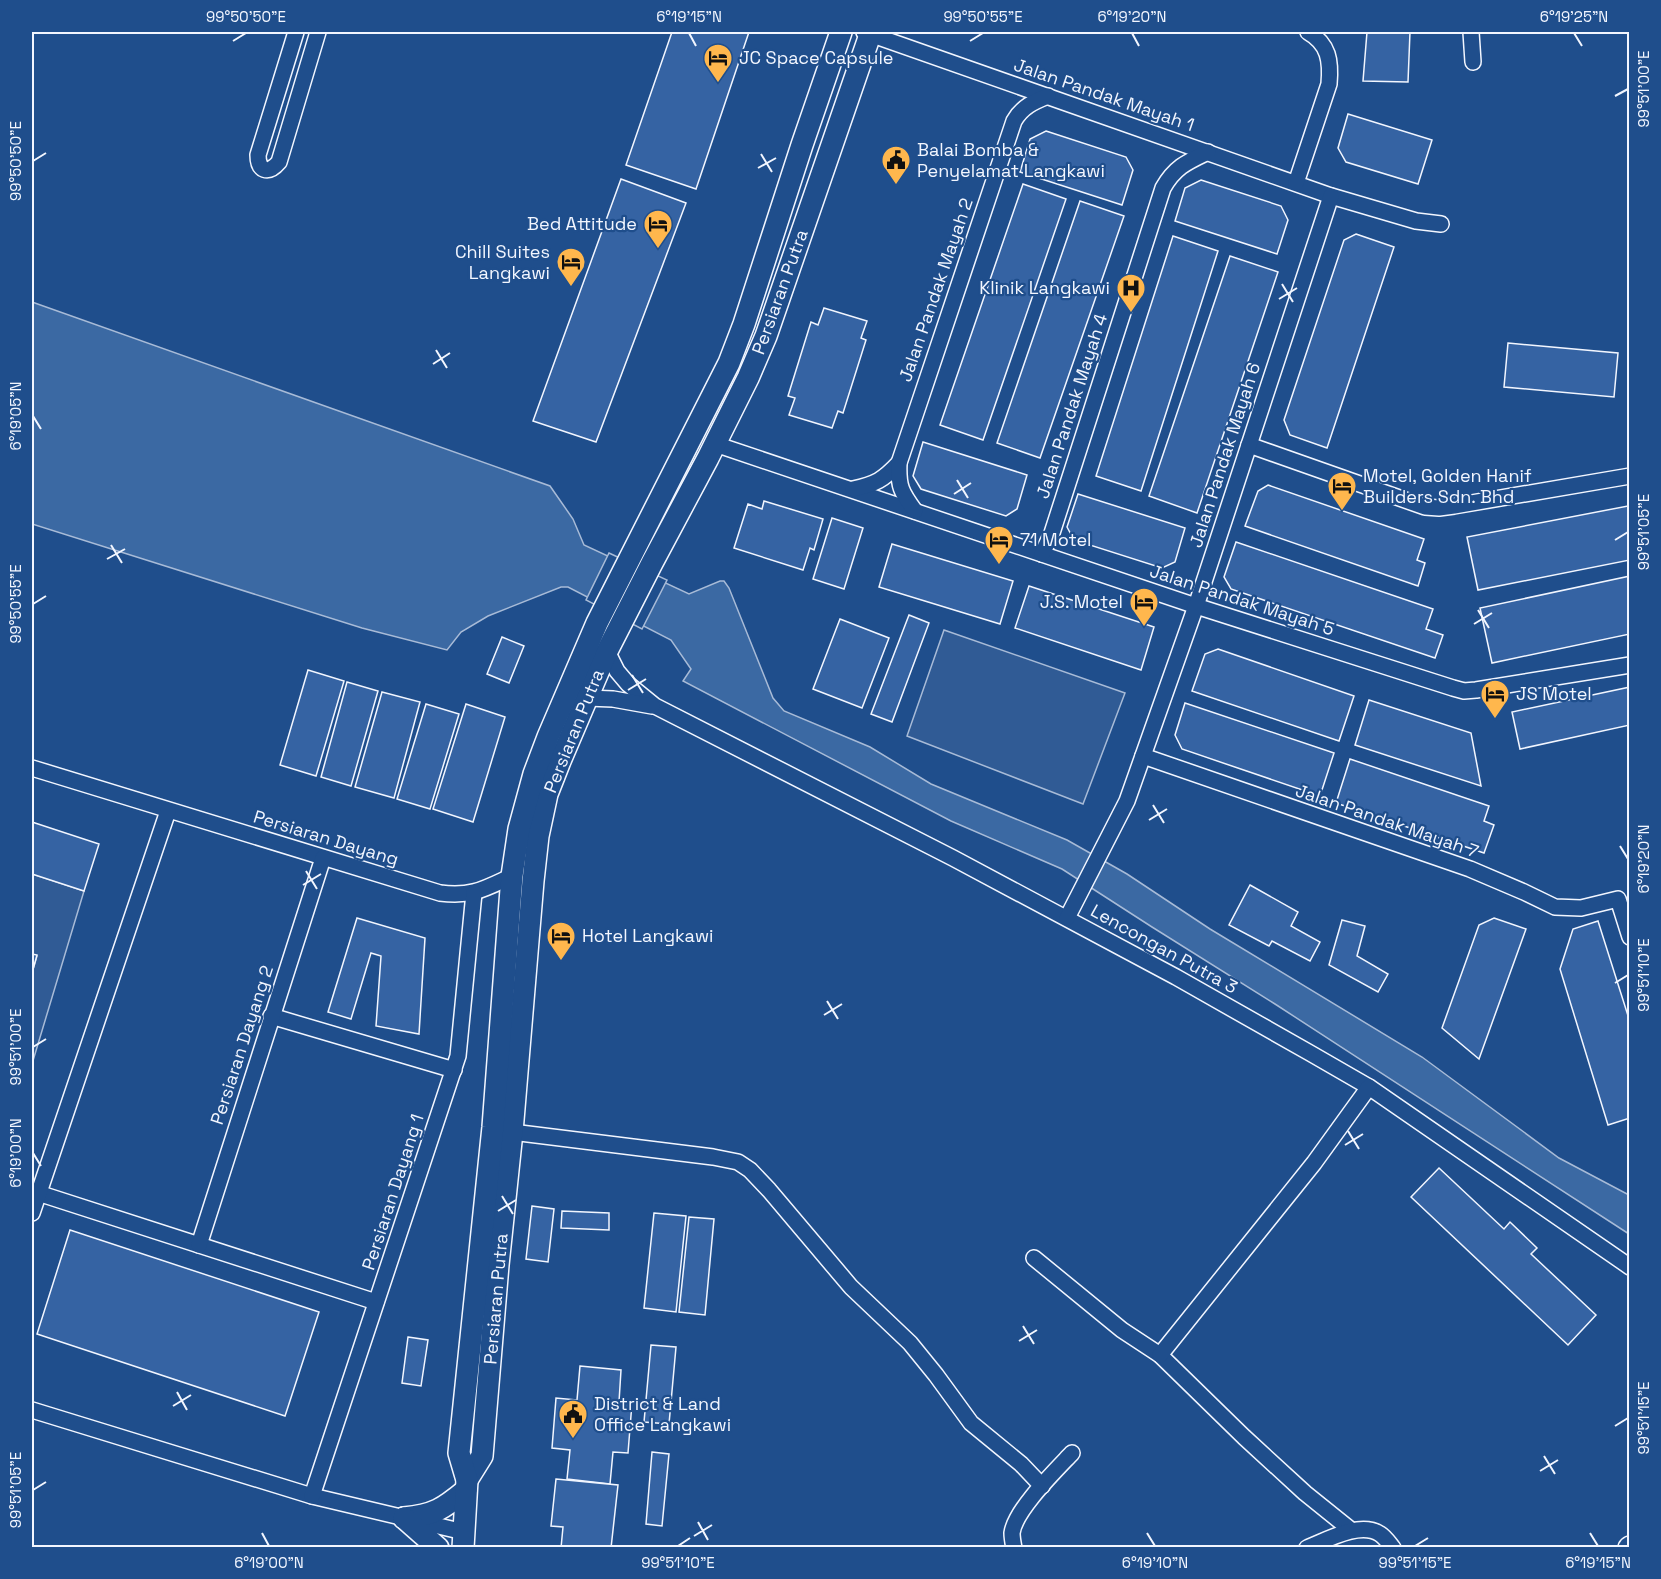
<svg xmlns="http://www.w3.org/2000/svg" width="1661" height="1579" font-family="'Space Grotesk',sans-serif">
	<rect width="100%" height="100%" fill="#1f4e8c"/>
	<!-- parking -->
	<g fill="#305b95" stroke="#a8bbd7" stroke-width="1.5">
		<polygon points="944,630 1125,693 1083,804 907,736"/>
		<polygon points="32,874 84,891 32,1064 32,973 37,956 32,954"/>
	</g>
	<!-- water -->
	<polygon fill="#3b69a3" stroke="#a8bbd7" stroke-width="1.5" points="32,302 550,486 573,519 584,545 689,594 720,581 724,581 729,588 773,698 784,711 870,747 931,784 1067,840 1127,874 1210,929 1422,1057 1559,1158 1629,1195 1629,1234 1275,1004 1152,927 1062,869 951,821 683,681 691,669 671,640 568,587 561,587 488,616 461,632 447,650 362,628 32,524"/>
	<!-- pier -->
	<polygon fill="#1f4e8c" stroke="#a8bbd7" stroke-width="1.5" points="609,553 667,580 642,629 586,600"/>
	<!-- building -->
	<g fill="#3563a3" stroke="#f2f6ff" stroke-width="1.5">
		<polygon points="672,32 749,32 696,189 626,165"/>
		<polygon points="1367,32 1410,32 1408,82 1363,81"/>
		<polygon points="1348,114 1432,140 1418,184 1346,162 1338,148"/>
		<polygon points="1046,131 1126,157 1133,170 1122,205 1020,172 1030,139"/>
		<polygon points="621,179 686,203 596,442 533,421"/>
		<polygon points="1201,180 1281,206 1288,220 1277,254 1175,221 1185,188"/>
		<polygon points="1023,184 1066,199 983,440 940,425"/>
		<polygon points="1080,201 1124,216 1040,458 997,443"/>
		<polygon points="1356,234 1394,247 1327,448 1290,435 1284,420 1344,240"/>
		<polygon points="1173,236 1218,251 1141,491 1096,476"/>
		<polygon points="1230,256 1278,272 1197,513 1149,496"/>
		<polygon points="824,308 867,321 861,338 866,340 843,413 838,411 832,428 789,415 795,398 788,396 811,322 818,325"/>
		<polygon points="1508,343 1618,353 1614,397 1504,387"/>
		<polygon points="923,442 1027,475 1017,509 1006,516 921,489 913,476"/>
		<polygon points="1268,485 1424,539 1417,560 1425,563 1418,586 1245,526 1258,491"/>
		<polygon points="1078,494 1185,528 1175,562 1162,568 1074,540 1067,527"/>
		<polygon points="764,501 823,519 814,550 810,548 803,570 734,548 748,504 762,509"/>
		<polygon points="1628,506 1630,507 1630,560 1478,590 1467,537"/>
		<polygon points="832,518 863,528 844,589 813,579"/>
		<polygon points="1236,542 1433,609 1426,629 1443,635 1435,658 1231,589 1224,577"/>
		<polygon points="892,544 1013,581 1000,624 879,587"/>
		<polygon points="1630,576 1630,634 1492,663 1480,608"/>
		<polygon points="1029,586 1154,627 1141,670 1015,628"/>
		<polygon points="909,615 929,623 892,722 871,714"/>
		<polygon points="840,619 889,638 862,708 813,689"/>
		<polygon points="502,637 524,646 509,683 487,674"/>
		<polygon points="1218,649 1354,696 1339,741 1192,691 1205,654"/>
		<polygon points="308,670 344,681 316,776 280,765"/>
		<polygon points="347,682 378,691 351,786 321,777"/>
		<polygon points="1630,687 1630,725 1520,749 1512,712"/>
		<polygon points="382,692 420,702 394,798 355,787"/>
		<polygon points="1369,700 1471,733 1481,786 1355,745"/>
		<polygon points="1185,703 1334,753 1320,796 1182,749 1175,735"/>
		<polygon points="426,704 459,714 430,809 397,799"/>
		<polygon points="466,704 505,717 473,822 433,809"/>
		<polygon points="1350,759 1489,806 1484,821 1494,825 1484,853 1336,803"/>
		<polygon points="32,822 99,844 84,891 32,874"/>
		<polygon points="1250,885 1298,912 1291,926 1320,942 1310,961 1272,941 1269,946 1229,925"/>
		<polygon points="357,918 425,938 419,1034 376,1026 381,956 371,953 351,1019 328,1012"/>
		<polygon points="1494,918 1526,929 1479,1059 1442,1028 1479,925"/>
		<polygon points="1342,920 1365,926 1357,956 1388,974 1378,992 1329,965"/>
		<polygon points="1598,921 1630,1022 1630,1118 1608,1125 1560,969 1573,929"/>
		<polygon points="32,954 37,955 32,973"/>
		<polygon points="1439,1168 1504,1229 1510,1222 1537,1248 1531,1254 1596,1315 1568,1345 1411,1197"/>
		<polygon points="532,1206 554,1209 548,1262 526,1259"/>
		<polygon points="562,1211 609,1213 609,1230 561,1228"/>
		<polygon points="654,1213 686,1216 676,1312 644,1308"/>
		<polygon points="689,1217 714,1219 705,1315 679,1312"/>
		<polygon points="70,1230 319,1312 285,1416 37,1334"/>
		<polygon points="408,1337 428,1340 421,1386 402,1383"/>
		<polygon points="651,1345 676,1347 669,1424 644,1422"/>
		<polygon points="580,1366 621,1370 619,1402 632,1403 628,1453 613,1452 610,1484 567,1479 570,1450 552,1448 556,1398 577,1400"/>
		<polygon points="652,1452 669,1454 662,1526 646,1524"/>
		<polygon points="556,1479 618,1485 611,1548 561,1548 563,1527 551,1526"/>
	</g>
	<g fill="none" stroke-linecap="round" stroke-linejoin="round">
		<!-- street casing -->
		<g stroke="#f2f6ff" stroke-width="18">
			<g id="street">
				<path d="M296 32 258 155C258 171 268 175 279 162L318 32"/>
				<polyline points="864,32 1331,196 1416,221 1441,224"/>
				<polyline points="1471,32 1473,62"/>
				<path d="M1296 183 1329 84C1331 61 1329 44 1308 32"/>
				<polyline points="715,444 1196,606 1453,688 1464,691 1476,690 1630,665"/>
				<polyline points="1249,445 1425,507 1439,508 1454,506 1630,476"/>
				<path d="M853 489C876 484 883 480 899 463"/>
				<path d="M915 511C901 492 898 486 899 463L1014 121C1022 107 1033 102 1048 96"/>
				<path d="M1042 554 1052 533 1163 188C1175 167 1187 162 1208 152"/>
				<polyline points="607,651 617,671 628,684 655,706 953,858 1176,977 1310,1053 1369,1087 1630,1267"/>
				<polyline points="587,698 613,699 652,706"/>
				<polyline points="1143,756 1470,869 1524,892 1555,907 1581,908 1618,899 1630,937"/>
				<path d="M32 768 440 893C472 897 484 889 512 876"/>
				<polyline points="1067,918 1127,801 1196,606 1331,196"/>
				<polyline points="271,1016 454,1070"/>
				<polyline points="512,1132 713,1157 738,1162 750,1170 769,1190 851,1287 910,1343 936,1375 971,1423 1021,1464 1042,1486"/>
				<polyline points="38,1193 376,1302"/>
				<polyline points="32,1213 168,811"/>
				<polyline points="199,1245 323,858"/>
				<polyline points="1034,1258 1122,1330 1160,1355 1244,1437 1305,1493 1351,1530"/>
				<polyline points="1160,1355 1314,1163 1369,1087"/>
				<polyline points="32,1410 312,1496 464,1532"/>
				<polyline points="312,1496 458,1056 474,893"/>
				<path d="M1014 1548C1013 1543 1012 1538 1012 1533 1015 1510 1056 1470 1072 1453"/>
				<path d="M1307 1548C1327 1540 1360 1521 1380 1534 1385 1537 1389 1543 1393 1548"/>
			</g>
		</g>
		<!-- secondary casing -->
		<g stroke="#f2f6ff" stroke-width="24">
			<g id="secondary">
				<polyline points="467,1480 482,1456 498,1265 512,1132 533,881 538,836 547,794 560,761 607,651 652,563 708,458 748,378 766,336 871,32"/>
				<path d="M404 1518C434 1515 443 1509 466 1490"/>
				<polyline points="404,1518 438,1548"/>
				<polyline points="463,1548 467,1480 459,1453 493,1127 512,876 519,829 534,774 548,737 597,623 729,363 744,324 802,145 841,32"/>
				<polyline points="1629,1548 1630,1547"/>
			</g>
		</g>
		<!-- street -->
		<use href="#street" stroke="#1f4e8c" stroke-width="15"/>
		<!-- secondary -->
		<use href="#secondary" stroke="#1f4e8c" stroke-width="21"/>
	</g>
	<!-- ticks -->
	<path fill="none" stroke="#f2f6ff" stroke-width="2" d="M689 33 696 46M1132 33 1139 46M1574 33 1582 46M233 41 246 33M970 41 983 33M1615 96 1628 89M761 154 772 172M33 161 46 153M758 168 776 158M1282 284 1293 302M1279 299 1297 288M436 350 447 368M433 364 450 353M33 416 41 429M957 480 968 498M954 494 971 483M1615 540 1628 532M111 545 122 563M107 559 125 549M33 604 46 596M1478 610 1489 628M1474 624 1492 613M632 675 643 693M628 690 646 679M1153 805 1164 823M1149 820 1167 809M1620 846 1628 859M306 871 317 889M303 885 321 874M1615 983 1628 975M827 1001 838 1019M824 1015 842 1004M33 1047 46 1039M1348 1131 1359 1149M1345 1145 1363 1134M33 1153 41 1166M502 1196 513 1214M498 1211 516 1200M1023 1326 1034 1344M1019 1341 1037 1330M177 1392 187 1410M173 1406 191 1395M1615 1426 1628 1418M1544 1456 1555 1474M1540 1471 1558 1460M33 1490 46 1482M698 1522 708 1540M262 1533 269 1546M1147 1533 1155 1546M1590 1533 1598 1546M694 1536 712 1525M678 1546 690 1538M1415 1546 1428 1538"/>
	<!-- icons -->
	<defs>
		<g id="hotel-pin" transform="scale(1.5)"><path d="M0 17L-7.5 6A9.5 9.5 0 1 1 7.5 6Z" fill="#ffb74d" stroke="#1f4e8c"/><path d="M-6-4.5h1.5V1H6V5H4.5V3h-9V5H-6ZM-4 0a1.8 1.8 0 1 1 3.6 0ZM.5 0V-2.5h3Q6-2.5 6 0Z" fill="#111"/></g>
		<g id="civic-pin" transform="scale(1.5)"><path d="M0 17L-7.5 6A9.5 9.5 0 1 1 7.5 6Z" fill="#ffb74d" stroke="#1f4e8c"/><path d="M-.6-6.5H3V-4.5H.6V-3L4-1V1h2V6H-6V1h2V-1L-.6-3ZM-1.2 2.5V6h2.4V2.5Z" fill="#111"/></g>
		<g id="hospital-pin" transform="scale(1.5)"><path d="M0 17L-7.5 6A9.5 9.5 0 1 1 7.5 6Z" fill="#ffb74d" stroke="#1f4e8c"/><path d="M-5-5h3v3.5h4V-5h3V5h-3V1.5h-4V5h-3Z" fill="#111"/></g>
	</defs>
	<g fill-rule="evenodd">
		<use href="#hotel-pin" x="718" y="58"/>
		<use href="#civic-pin" x="896" y="160"/>
		<use href="#hotel-pin" x="658" y="224"/>
		<use href="#hotel-pin" x="571" y="262"/>
		<use href="#hospital-pin" x="1131" y="288"/>
		<use href="#hotel-pin" x="1342" y="486"/>
		<use href="#hotel-pin" x="999" y="540"/>
		<use href="#hotel-pin" x="1144" y="602"/>
		<use href="#hotel-pin" x="1495" y="694"/>
		<use href="#hotel-pin" x="561" y="936"/>
		<use href="#civic-pin" x="573" y="1414"/>
	</g>
	<g text-anchor="middle" stroke-width="4.5" stroke-linejoin="round" paint-order="stroke">
		<!-- poi labels -->
		<g font-size="18" fill="#f2f6ff" stroke="#1f4e8c" text-anchor="start">
			<text x="739" y="64">JC Space Capsule</text>
			<text x="917" y="156">Balai Bomba &amp;<tspan x="917" dy="21">Penyelamat Langkawi</tspan></text>
			<text x="637" y="230" text-anchor="end">Bed Attitude</text>
			<text x="550" y="258" text-anchor="end">Chill Suites<tspan x="550" dy="21">Langkawi</tspan></text>
			<text x="1110" y="294" text-anchor="end">Klinik Langkawi</text>
			<text x="1363" y="482">Motel, Golden Hanif<tspan x="1363" dy="21">Builders Sdn. Bhd</tspan></text>
			<text x="1020" y="546">71 Motel</text>
			<text x="1123" y="608" text-anchor="end">J.S. Motel</text>
			<text x="1516" y="700">JS Motel</text>
			<text x="582" y="942">Hotel Langkawi</text>
			<text x="594" y="1410">District &amp; Land<tspan x="594" dy="21">Office Langkawi</tspan></text>
		</g>
		<!-- street labels -->
		<g font-size="18" fill="#f2f6ff" stroke="#1f4e8c">
			<text transform="translate(1104 95) rotate(19)" y="6">Jalan Pandak Mayah 1</text>
			<text transform="translate(936 290) rotate(-71)" y="6">Jalan Pandak Mayah 2</text>
			<text transform="translate(780 292) rotate(-70)" y="6">Persiaran Putra</text>
			<text transform="translate(1072 406) rotate(-72)" y="6">Jalan Pandak Mayah 4</text>
			<text transform="translate(1225 455) rotate(-72)" y="6">Jalan Pandak Mayah 6</text>
			<text transform="translate(1242 600) rotate(18)" y="6">Jalan Pandak Mayah 5</text>
			<text transform="translate(574 731) rotate(-68)" y="6">Persiaran Putra</text>
			<text transform="translate(1387 821) rotate(19)" y="6">Jalan Pandak Mayah 7</text>
			<text transform="translate(326 838) rotate(17)" y="6">Persiaran Dayang</text>
			<text transform="translate(1164 949) rotate(29)" y="6">Lencongan Putra 3</text>
			<text transform="translate(242 1045) rotate(-72)" y="6">Persiaran Dayang 2</text>
			<text transform="translate(393 1192) rotate(-72)" y="6">Persiaran Dayang 1</text>
			<text transform="translate(496 1299) rotate(-85)" y="6">Persiaran Putra</text>
		</g>
	</g>
	<!-- border -->
	<rect width="1661" height="1579" fill="none" stroke="#1f4e8c" stroke-width="66"/>
	<rect x="33" y="33" width="1595" height="1513" fill="none" stroke="#f2f6ff" stroke-width="2"/>
	<g font-size="15" text-anchor="middle" fill="#f2f6ff">
		<text x="246" y="22">99°50'50"E</text>
		<text x="689" y="22">6°19'15"N</text>
		<text x="983" y="22">99°50'55"E</text>
		<text x="1132" y="22">6°19'20"N</text>
		<text x="1574" y="22">6°19'25"N</text>
		<text transform="translate(1644 89) rotate(-90)" y="5">99°51'00"E</text>
		<text transform="translate(16 161) rotate(-90)" y="5">99°50'50"E</text>
		<text transform="translate(16 416) rotate(-90)" y="5">6°19'05"N</text>
		<text transform="translate(1644 532) rotate(-90)" y="5">99°51'05"E</text>
		<text transform="translate(16 604) rotate(-90)" y="5">99°50'55"E</text>
		<text transform="translate(1644 859) rotate(-90)" y="5">6°19'20"N</text>
		<text transform="translate(1644 975) rotate(-90)" y="5">99°51'10"E</text>
		<text transform="translate(16 1047) rotate(-90)" y="5">99°51'00"E</text>
		<text transform="translate(16 1153) rotate(-90)" y="5">6°19'00"N</text>
		<text transform="translate(1644 1418) rotate(-90)" y="5">99°51'15"E</text>
		<text transform="translate(16 1490) rotate(-90)" y="5">99°51'05"E</text>
		<text x="269" y="1568">6°19'00"N</text>
		<text x="678" y="1568">99°51'10"E</text>
		<text x="1155" y="1568">6°19'10"N</text>
		<text x="1415" y="1568">99°51'15"E</text>
		<text x="1598" y="1568">6°19'15"N</text>
	</g>
</svg>
